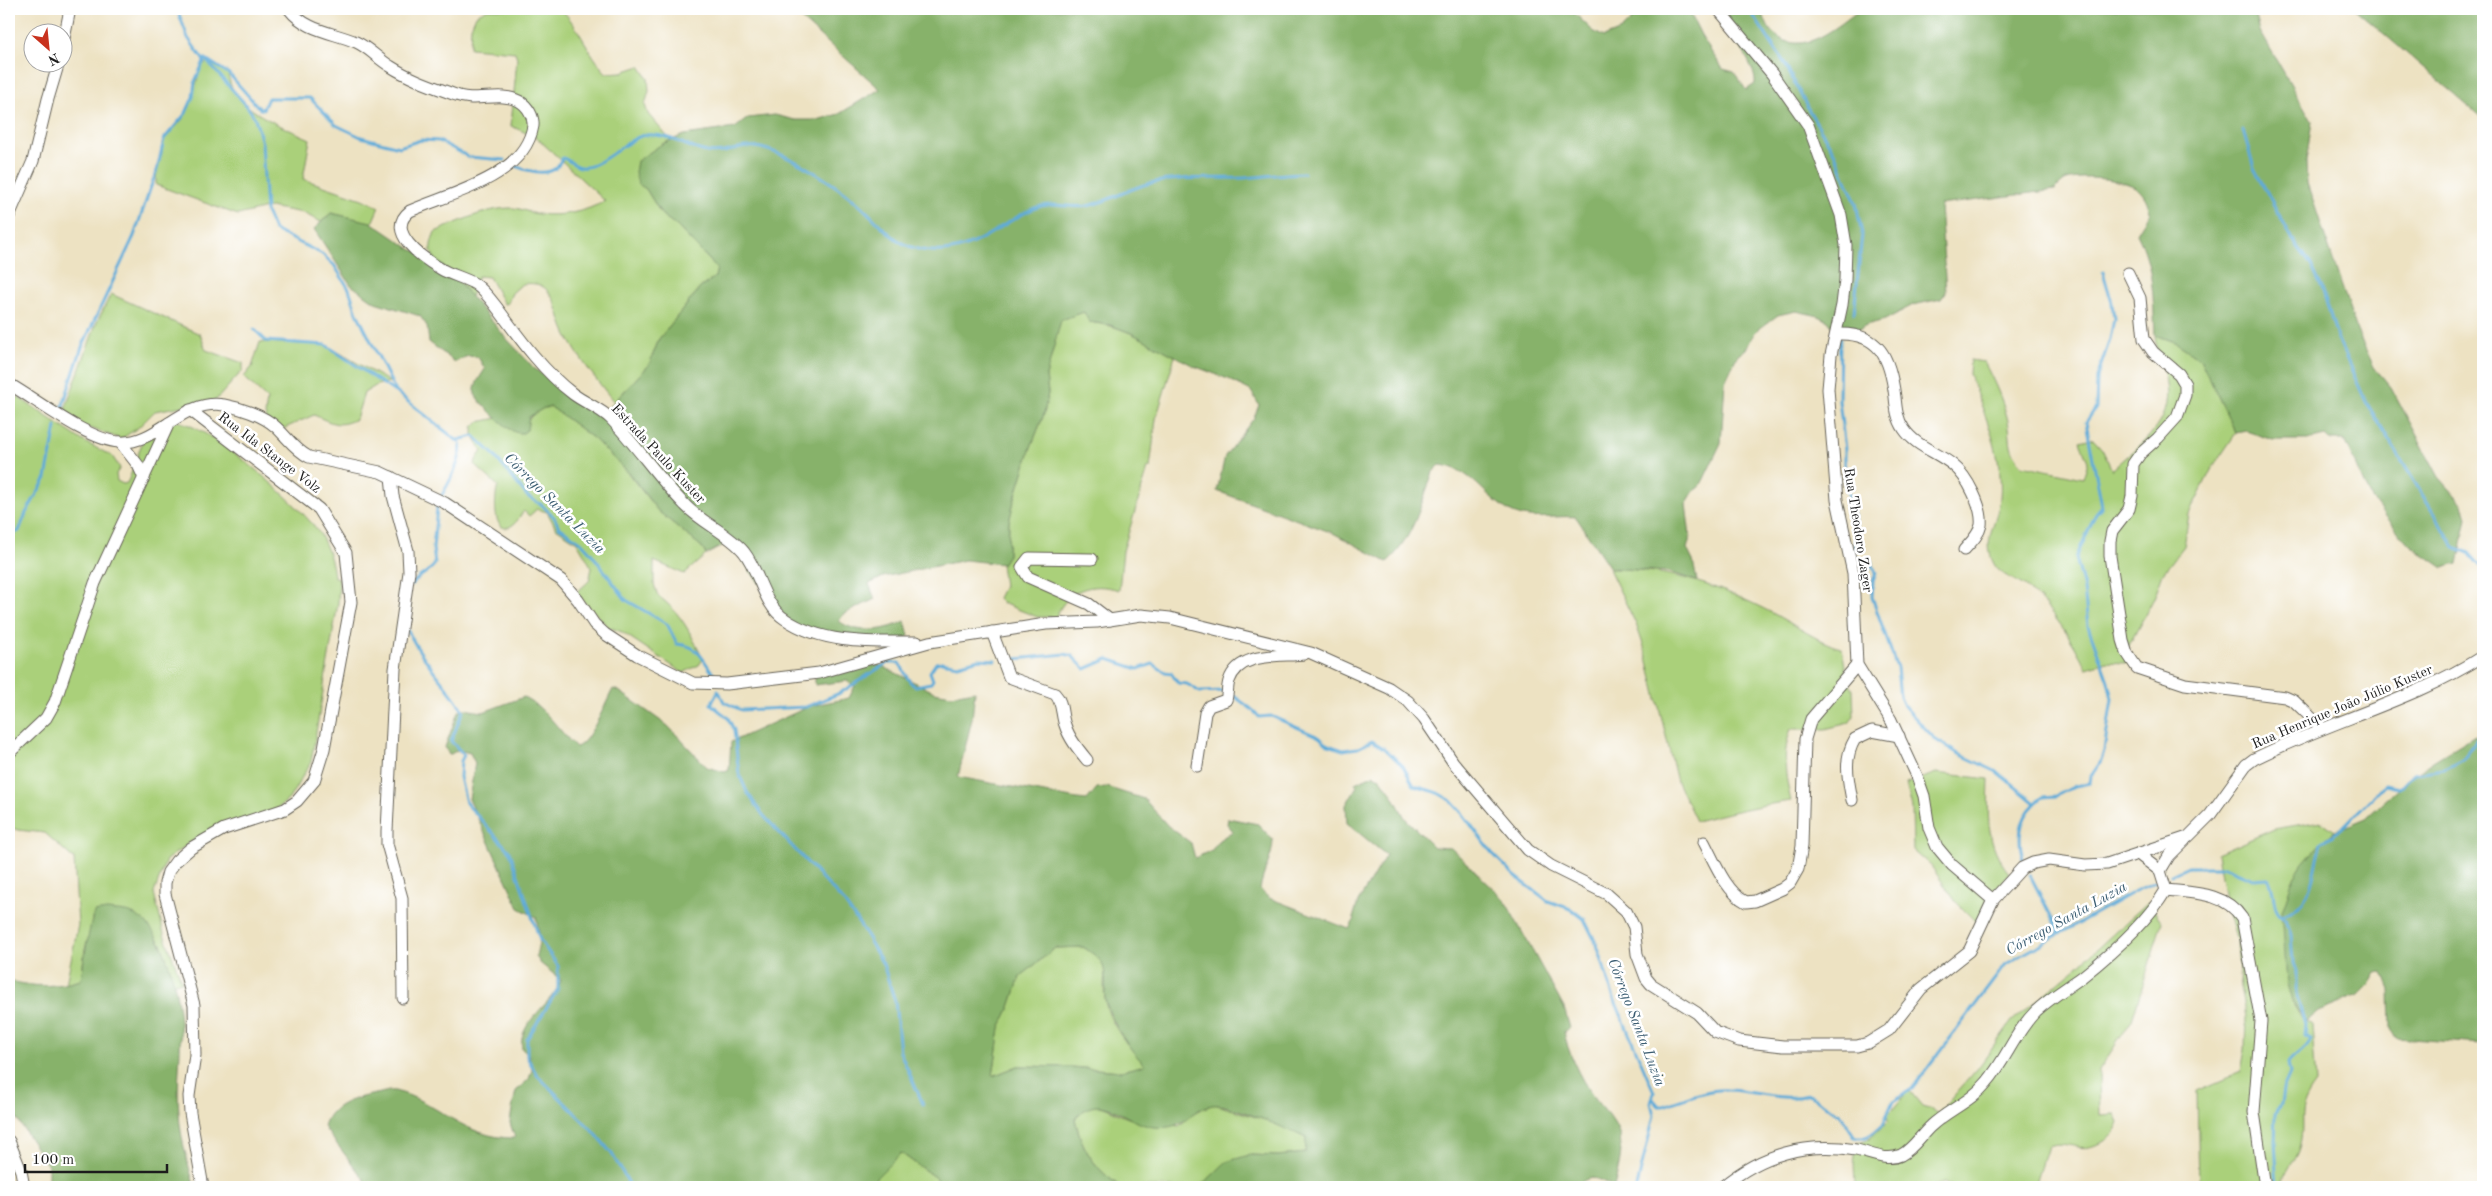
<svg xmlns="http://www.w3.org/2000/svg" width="2492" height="1196" font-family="'Old Standard TT',serif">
	<rect width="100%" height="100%" fill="#fff"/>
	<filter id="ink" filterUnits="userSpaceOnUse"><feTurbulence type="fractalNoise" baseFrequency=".02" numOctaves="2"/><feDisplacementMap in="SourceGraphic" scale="10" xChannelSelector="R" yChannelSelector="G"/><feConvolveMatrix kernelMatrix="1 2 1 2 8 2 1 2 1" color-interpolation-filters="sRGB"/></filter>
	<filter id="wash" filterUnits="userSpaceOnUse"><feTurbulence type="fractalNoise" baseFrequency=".0096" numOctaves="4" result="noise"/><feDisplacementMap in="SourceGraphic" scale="20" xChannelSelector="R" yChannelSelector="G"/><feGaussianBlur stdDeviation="1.12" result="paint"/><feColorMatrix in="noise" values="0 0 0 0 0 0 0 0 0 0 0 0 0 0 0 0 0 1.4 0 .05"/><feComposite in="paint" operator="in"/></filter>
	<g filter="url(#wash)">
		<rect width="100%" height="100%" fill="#ede2c2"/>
		<!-- green -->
		<g fill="#aad07a" stroke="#63764b">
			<path d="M488 9H561C580 28 588 53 606 73L622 72 640 66 648 78 649 91 645 105 648 114 671 141 662 144 646 189 662 215 677 226 717 268 715 277 700 288 659 339 649 365 614 402C597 380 578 358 566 333 559 319 558 302 547 290 540 283 532 283 522 284L512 293 508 303 504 304 489 277 478 276 471 297C464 289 458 279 450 272 434 257 425 255 435 232 459 222 485 208 512 208 521 208 529 213 538 214 562 217 585 212 605 201L537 138 511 126 517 58 515 52 470 48 471 27 476 15Z"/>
			<path d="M207 62 228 72C229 108 282 126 310 139L303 179 362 199 379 207 372 223 331 213 321 222 303 213 270 207 238 215 156 185C155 168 164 157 162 142L182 120 190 106 201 66Z"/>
			<polygon points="111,294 200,334 206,350 243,363 243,370 216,400 155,411 139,427 121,439 62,418 96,324"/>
			<path d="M1084 312 1094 323C1124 326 1148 342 1175 356L1156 419 1150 468H1148L1123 551 1119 590C1091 581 1067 590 1056 617H1037L1002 603 998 598 1004 586 1001 564 1008 555 1009 522 1014 501 1031 447 1044 414 1048 393 1046 376 1061 319Z"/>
			<path d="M2155 335 2177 343 2200 359 2236 433 2211 470 2189 514 2184 546 2163 573 2154 598 2126 651V663L2106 662 2086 668C2073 640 2052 609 2028 589 2018 580 2000 576 1994 564 1981 540 1998 522 2000 498 2004 455 1984 413 1969 374L1970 360 1984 362C1993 379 2002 398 2007 417 2013 439 2005 445 2022 465L2083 478 2088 462 2080 441 2092 438 2102 449 2112 470C2140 444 2172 426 2166 384 2164 367 2156 352 2155 335Z"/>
			<path d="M260 342 326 345 390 382 377 385 364 393 356 419C338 428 332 423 314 415L285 428 273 431 265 415 267 399 244 377 252 367Z"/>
			<path d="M9 391 83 441 112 456 120 468 116 474 117 481 123 484 127 483C137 464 141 430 160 421 192 406 303 507 320 534 327 546 333 563 334 577L339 578 338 603 311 762 289 799 277 809 258 820 194 840 166 860 154 893 164 934 182 982 173 983 161 943 92 918V927L85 948 81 980 66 984 78 925 74 859 45 833 18 830 9 827Z"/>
			<path d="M551 407 593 438 627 472 658 511 702 547 706 555 684 574 654 561V584L658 596C681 612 691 634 703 659L699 665 683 673 622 632 608 627 576 593 589 581 592 568 577 542 556 528 547 512 537 509 529 516 524 511C520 515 518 521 514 524 492 541 494 496 498 486L475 465 476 460 482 451 473 436V427L478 422 498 418 506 426 526 425C531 414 539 408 551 407Z"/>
			<path d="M1609 569C1668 568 1723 587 1774 614 1789 622 1828 647 1842 648L1847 679 1853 690 1854 716 1849 723 1825 729H1791C1782 752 1785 777 1791 801 1759 805 1728 813 1696 821L1677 782 1646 653 1636 624Z"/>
			<path d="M1936 773 1989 779C1988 816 1985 843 2009 873 1994 889 1984 903 1978 924L1956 902 1931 866 1913 850 1912 808 1906 784Z"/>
			<path d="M2321 821 2335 831 2318 845 2292 1002 2302 1019 2312 1026 2316 1083C2293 1113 2307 1120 2299 1149 2295 1164 2282 1171 2284 1187H2199L2197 1091 2241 1072 2245 1049 2246 1017 2240 987 2237 942 2225 900 2217 854 2274 829Z"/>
			<path d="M2148 902 2162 922 2132 1020 2099 1070 2100 1115 2116 1114 2119 1123C2115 1134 2110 1138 2101 1143 2079 1155 2069 1139 2048 1146L2035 1187H1954L1945 1183 1930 1187H1855L1854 1162 1857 1143 1869 1139 1888 1121 1887 1116 1909 1090 1922 1106 1932 1109 1937 1115 1978 1068 2012 1021 2077 967Z"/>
			<path d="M1083 947C1115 967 1101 969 1105 999 1107 1021 1131 1051 1146 1065L1121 1071 1070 1067 1018 1066 993 1076 1000 1027 1010 1007 1020 977 1055 948Z"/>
			<path d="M1214 1104 1275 1123 1306 1138V1153L1278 1156 1249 1155 1200 1187H1121C1095 1169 1082 1150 1075 1119 1096 1093 1108 1112 1131 1119 1146 1123 1163 1124 1179 1126L1195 1112Z"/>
			<polygon points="901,1153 948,1187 867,1187"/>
		</g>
		<!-- forest -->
		<g fill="#87b26a" stroke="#526743" fill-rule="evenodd">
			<path d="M790 9H1570L1593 31 1604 37 1621 30 1643 9H1688L1704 41 1723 69 1734 72 1746 90 1755 84C1757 65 1726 27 1714 9H1760C1765 16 1766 27 1773 33 1802 60 1837 26 1861 9H2254L2260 31 2312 121 2306 162 2307 183 2357 331 2374 367 2391 387 2439 477 2463 504 2467 517 2458 564 2443 568 2410 545 2387 519 2369 495 2344 440H2329L2325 436 2308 440H2273L2246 431 2236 433 2200 359 2177 343 2155 335C2153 299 2154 266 2137 233L2150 212C2148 204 2146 197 2140 191 2131 179 2081 175 2067 180 2063 181 2058 187 2055 190L1940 205 1946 292 1941 299 1913 305 1885 320 1866 325 1858 330H1835L1828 321 1819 316 1796 311 1778 315 1755 332 1746 349 1737 356 1725 382 1721 443 1701 485 1694 491 1686 504 1690 537 1687 549 1693 561 1697 581 1668 572 1610 568 1576 517C1555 515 1531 522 1511 512 1484 497 1471 468 1440 465L1433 472C1421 503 1413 540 1387 562L1333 533 1217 491 1225 456 1254 418 1259 405 1251 391 1228 379 1194 366 1131 333 1110 325 1089 322 1084 312 1061 320 1046 376 1048 393 1044 414 1031 447 1014 501 1009 522 1008 555 1002 564 965 560 883 577 869 584 875 599 844 614 839 621C857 635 886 631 905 621L909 636 896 645 793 627 750 571 738 552 727 543 706 555 702 547 658 511 628 472 593 438 551 407 544 408 529 417 527 430 523 433C521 433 517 433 515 432 508 430 477 401 475 394 473 385 481 376 485 369L478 357 468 356 455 362 429 342 427 326 420 316 375 302 351 285 314 229 331 213 371 222 412 250 432 256 451 273 507 339 534 368 562 390 606 411 649 365 659 339 700 288 715 277 717 268 677 226 662 215 646 189 638 184 635 172 637 161 662 144 684 135 735 128 748 118 775 115 795 120H817L839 114 880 89Z"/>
			<polygon points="2355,9 2483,9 2483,119"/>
			<path d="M880 665 934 692 952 695 975 691 972 719 958 777 1077 799 1087 800 1097 788 1106 787 1144 799 1168 826 1191 843 1195 858 1212 850 1219 840 1233 831 1227 824 1228 818 1258 824 1273 840C1273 858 1262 873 1260 890L1269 898 1349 929 1355 919 1353 918 1358 902 1386 855 1347 823 1346 805 1357 786 1355 783 1373 775 1380 778 1391 792 1405 818 1434 847 1451 848 1504 899 1564 1008 1570 1028 1564 1031C1567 1051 1580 1078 1592 1095 1601 1108 1617 1121 1620 1137 1623 1154 1618 1171 1614 1187 1595 1178 1593 1173 1574 1187H1200L1226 1162 1249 1155 1278 1156 1305 1153 1306 1138C1291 1131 1227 1102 1213 1105 1187 1109 1187 1131 1154 1127 1125 1124 1101 1087 1075 1119 1082 1150 1095 1169 1121 1187H948L901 1153 867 1187H370L326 1130 324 1126C331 1103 355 1098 376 1094 382 1093 389 1090 395 1091 437 1101 464 1139 515 1138L510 1123 512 1109 516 1091 529 1079 532 1070 529 1055 522 1049C517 1021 553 1005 561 980L540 963 536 956 540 938 536 917 519 908 469 799 475 763 470 753 458 750 449 755 445 747 458 712 464 709 483 712 524 697C547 709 558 730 576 747 589 744 606 702 613 689L619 691 668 726 707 767 725 772 729 770 731 742 810 706 849 698 855 686 847 681 815 685V668ZM1083 947C1102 959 1106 964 1105 987 1105 993 1104 998 1106 1003 1114 1026 1128 1048 1145 1065L1121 1071 1070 1067 1018 1066 993 1076 1000 1028 1010 1007 1020 977 1055 948Z"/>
			<polygon points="2483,735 2483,1044 2396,1038 2391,1029 2390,989 2383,972 2376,973 2369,985 2359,995 2319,1011 2306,1022 2292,1002 2287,984 2282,910 2294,877 2302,864 2318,845 2335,831 2366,818 2413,775 2433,761 2472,737"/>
			<path d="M107 910C114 911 123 911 130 913 164 923 178 991 180 1022 182 1052 176 1082 179 1113 180 1135 188 1166 195 1187H118L112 1179 96 1181 88 1187H48V1166L12 1111 9 1110V980C31 988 59 987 81 980 84 957 88 934 94 912Z"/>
		</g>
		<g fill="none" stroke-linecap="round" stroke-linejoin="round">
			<!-- stream -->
			<g stroke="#5fabd8" stroke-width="3">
				<polyline points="177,9 188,38 204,61"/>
				<polyline points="1749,9 1785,64 1807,107 1835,154 1856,203 1862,234 1854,313"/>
				<path d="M205 59 247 106 255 118 262 143 266 212 274 230 322 254 334 265 349 289 357 313 396 392 460 443C464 455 449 483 442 495"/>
				<polyline points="206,59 229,74 260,109 263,109 268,98 310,98 336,125 361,137 399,147 421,140 439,141 469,157 505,160"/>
				<polyline points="2243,130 2254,168 2291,237 2310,263 2322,288 2338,340 2366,402 2454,547 2469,553 2483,569"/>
				<path d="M515 166C526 171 546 176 556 168 560 164 559 161 563 158 569 160 574 166 581 167 600 170 628 137 645 135 668 132 686 148 707 152 720 155 734 149 746 147 755 146 766 149 774 152 798 160 834 184 854 200 886 227 896 254 944 251 980 248 1003 221 1035 208 1052 201 1069 209 1087 206 1109 202 1129 188 1151 183 1181 176 1213 179 1244 178 1264 177 1284 173 1304 173"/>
				<polyline points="254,329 266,341 326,345 395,392"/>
				<polyline points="1840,337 1839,401 1845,449 1845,482 1856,523 1854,554 1858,559 1871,560 1876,573 1873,581 1872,597 1897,668 1900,697 1904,706 1936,740 1957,753 1997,772 2035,803"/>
				<polyline points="61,411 82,347 134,236 158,166 164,139 186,113 193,97 195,81 205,59"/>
				<path d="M458 440 474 436 493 454 528 497 542 505 554 517 559 527 581 542 591 553 626 600 667 624 677 644C702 646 702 661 716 677"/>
				<polyline points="9,536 19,531 26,513 46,478 56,427"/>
				<path d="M412 585C419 574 428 574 435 564L433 548 437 507"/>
				<path d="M406 625C417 656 446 682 463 711L451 741 464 755 461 761 460 777 466 803 510 852 540 940 558 966V989L527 1039V1057L537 1075 595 1133 612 1154 631 1187"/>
				<polyline points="1006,660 1065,654 1072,656 1085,669 1108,659 1138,669 1153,664 1165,672 1171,673 1178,683 1187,684 1200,692 1223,691"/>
				<path d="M718 690 724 702 741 710 806 707 840 693 887 663H899C905 670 907 682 915 686L931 683 933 680 930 672 936 663 942 662 958 665 979 659 995 660"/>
				<polyline points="718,692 711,704 728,718 734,730 739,774 747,792 763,815 843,901 862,928 883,964 895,1001 900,1052 923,1104"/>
				<path d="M1231 693C1241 703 1252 707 1259 717L1271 716 1319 737 1328 745 1343 750 1358 748 1372 741 1385 749 1403 766 1414 786 1436 792 1450 800 1462 813 1492 853 1515 876 1548 901 1571 909 1584 919 1597 945 1613 996 1654 1092 1651 1103 1654 1115 1637 1187"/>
				<path d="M2023 859C2016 833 2021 813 2043 797L2056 796 2075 786 2090 783 2091 776 2100 763 2104 751 2112 699 2108 681 2088 626 2084 588 2076 558 2096 513 2102 506 2086 422 2096 408 2097 377 2110 339 2114 319 2112 303 2103 272"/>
				<polyline points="2030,875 2060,934"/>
				<path d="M2171 875 2188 867H2224L2253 879 2268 878C2277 890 2269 912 2286 919L2291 935 2293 963 2296 971V993L2305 1025 2304 1036 2310 1039C2305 1051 2295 1053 2288 1063L2290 1074 2283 1090 2281 1104 2276 1114 2275 1142 2278 1187"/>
				<path d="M2281 916C2317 902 2311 873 2321 843L2340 830 2385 784 2399 787 2403 785 2414 773 2444 769 2462 760 2483 731"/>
				<path d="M1653 1099 1659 1106H1663C1683 1100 1707 1088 1728 1090 1755 1091 1782 1102 1809 1095L1840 1114 1855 1137H1866L1873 1133 1883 1124 1893 1101 1912 1089 2006 964 2135 891 2155 882"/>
			</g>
		</g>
	</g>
	<g filter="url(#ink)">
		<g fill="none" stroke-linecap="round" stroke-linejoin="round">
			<!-- minor casing -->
			<g stroke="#656156" stroke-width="13">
				<g id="minor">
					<path d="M289 9C306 31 332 32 356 42 368 47 378 59 390 66 410 79 434 87 456 95 476 103 500 91 519 101 528 106 534 117 533 126 524 178 450 193 410 211 384 231 422 258 441 269 451 275 465 278 475 284 485 291 491 300 498 309 520 339 543 371 573 394 585 403 600 408 611 419 637 446 658 478 685 505 702 523 728 533 744 552 760 572 763 605 785 619 823 645 874 642 917 642"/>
					<polyline points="1718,9 1772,74 1808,125 1841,215 1846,245 1845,280 1842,305 1831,355 1828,389 1837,500 1853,573 1857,665 1891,720 1917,776 1924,796 1929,828 1937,847 1952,865 1993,900"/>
					<polyline points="62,49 70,9"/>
					<polyline points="9,216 33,161 48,99 59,62"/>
					<polyline points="2128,273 2140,298 2144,339 2153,352 2179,374 2185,384 2185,395 2177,417 2158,438 2140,454 2133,464 2132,496 2129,509 2112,531 2110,541 2110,556 2123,640 2127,653 2137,668 2185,684 2285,697 2294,701 2322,728"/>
					<path d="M1837 334C1880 332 1890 358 1895 397 1896 408 1897 419 1904 429 1915 446 1937 452 1953 465 1967 476 1983 507 1981 525 1979 535 1970 543 1964 550"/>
					<path d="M9 384C37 400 88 440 119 442 158 445 182 398 224 405 240 408 263 415 276 427 287 437 295 450 309 457L380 472 445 503 561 580 578 600 594 624 605 634 637 655 693 683 727 684 819 673 929 642 1046 624 1097 622 1141 615 1170 618 1311 653 1389 688 1408 701 1424 719 1453 762 1528 850 1551 866 1607 894 1626 911 1634 927 1637 954 1646 978 1651 984 1697 1013 1715 1032 1739 1041 1783 1046H1857L1868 1043 1889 1030 1921 989 1969 951 1993 900 2022 868 2033 863 2049 860 2085 865 2107 864 2188 837 2210 815 2246 765 2254 759C2329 721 2413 701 2483 656"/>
					<polyline points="190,410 319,509 346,553 351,602 324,749 314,781 297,801 285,809 224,829 191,848 176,861 168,872 165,883 165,894 194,1005 195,1055 189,1096 190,1113 203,1187"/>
					<polyline points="120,442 138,465 144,478"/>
					<polyline points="391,477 393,496 408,551 409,572 395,669 387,831 387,844 402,898 403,998"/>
					<polyline points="1092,559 1029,558 1022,567 1028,577 1089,604 1110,620"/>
					<path d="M992 632 1009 677 1055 694C1063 702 1061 715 1065 725 1069 738 1078 749 1087 760"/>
					<polyline points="9,753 46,718 55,702 95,583 169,423"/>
					<path d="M1197 766 1205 713 1209 706 1226 700C1228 694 1227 687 1229 681 1239 651 1280 657 1304 654"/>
					<path d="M1852 800C1848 778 1843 759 1855 739L1872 731 1899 736"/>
					<path d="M1704 842C1714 861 1726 892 1746 902L1755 901 1782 889 1790 883 1798 869 1802 846 1805 739 1811 719 1857 665"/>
					<polyline points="2138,854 2160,871"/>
					<polyline points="2166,890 2160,871 2169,856 2185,840"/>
					<polyline points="9,1141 21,1171 24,1187"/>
					<path d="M1722 1187C1762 1154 1805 1142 1856 1150 1871 1153 1886 1162 1901 1155 1913 1149 1921 1135 1931 1126 1948 1110 1971 1102 1987 1082 2006 1060 2015 1032 2036 1011 2050 998 2067 988 2082 977 2111 954 2147 922 2166 890 2193 893 2225 892 2242 918L2261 1021 2254 1112 2265 1187"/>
				</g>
			</g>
			<!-- minor -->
			<use href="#minor" stroke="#fff" stroke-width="11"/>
		</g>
	</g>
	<g text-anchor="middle" stroke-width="5" stroke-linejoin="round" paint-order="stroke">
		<!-- street labels -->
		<g font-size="14" fill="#1c1c1c" stroke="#fff">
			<text transform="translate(270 452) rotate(37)" y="5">Rua Ida Stange Volz</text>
			<text transform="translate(659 453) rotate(47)" y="5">Estrada Paulo Kuster</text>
			<text transform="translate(1859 530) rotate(81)" y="5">Rua Theodoro Zager</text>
			<text transform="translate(2342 706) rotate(-23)" y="5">Rua Henrique João Júlio Kuster</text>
		</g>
		<!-- water labels -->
		<g font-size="15" font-style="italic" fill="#3a5c71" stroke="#fff">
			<text transform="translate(555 503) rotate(45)" y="5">Córrego Santa Luzia</text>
			<text transform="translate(2066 918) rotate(-29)" y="5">Córrego Santa Luzia</text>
			<text transform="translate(1637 1022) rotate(69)" y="5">Córrego Santa Luzia</text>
		</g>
	</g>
	<!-- margin -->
	<rect width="2492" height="1196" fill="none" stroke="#fff" stroke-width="30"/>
	<!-- north arrow -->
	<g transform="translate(48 48) rotate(153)"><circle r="24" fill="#ffffff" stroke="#a4a4a4"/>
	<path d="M0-4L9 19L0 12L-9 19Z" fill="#c8321e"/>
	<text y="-8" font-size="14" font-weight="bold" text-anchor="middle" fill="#1c1c1c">N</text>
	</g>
	<!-- scale -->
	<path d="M25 1164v8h142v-8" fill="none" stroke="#1c1c1c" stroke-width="2.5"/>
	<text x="32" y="1164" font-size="15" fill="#1c1c1c" stroke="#ffffff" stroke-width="4" paint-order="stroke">100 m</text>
</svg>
